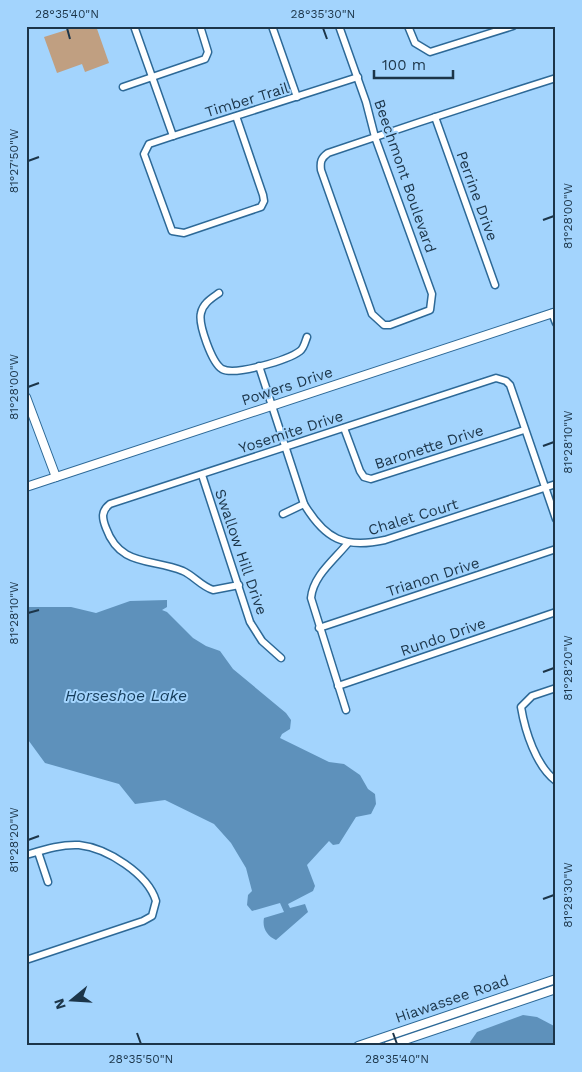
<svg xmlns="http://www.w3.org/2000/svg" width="582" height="1072" font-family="'Work Sans',sans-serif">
	<rect width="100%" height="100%" fill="#a3d4fd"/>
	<!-- green -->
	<polygon fill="#c09f81" points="79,26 96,26 109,63 85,72 82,64 57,73 44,37"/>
	<!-- water -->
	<g fill="#5e91bb">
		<path d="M167 600V607L162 610 167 612 193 638 206 646 220 651 233 669 286 713 291 720 290 729 282 734 280 738 329 762 344 764 360 775 368 789 375 794 376 804 371 814 356 817 339 844 333 845 329 841 307 865 315 886 313 891 288 904 290 908 305 904 308 912 276 940C267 936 262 928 264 918L284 912 280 903 252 911 247 905 248 895 252 891 246 868 231 843 214 824 165 800 135 804 119 784 45 763 26 737V607H71L96 613 130 601Z"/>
		<polygon points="523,1015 537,1017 556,1027 556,1046 472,1046 470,1042 477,1032"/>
	</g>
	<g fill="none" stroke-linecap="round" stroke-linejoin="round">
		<!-- minor casing -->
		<g stroke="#2d6997" stroke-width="9">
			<g id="minor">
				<polyline points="134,26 173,136"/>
				<polyline points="272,26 297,97"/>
				<path d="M339 26 366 102 375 137 432 294 430 310 390 325H384L372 314 321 170C320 162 321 158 328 153 404 127 480 102 556 78"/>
				<polyline points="408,26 415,43 430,52 513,26"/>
				<polyline points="123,87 205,59 208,52 200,26"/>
				<polyline points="236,116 263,195 264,201 261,207 184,233 172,231 144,154 149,144 173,136 358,77"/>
				<polyline points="435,117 495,285"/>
				<path d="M219 293C212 298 203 303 201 313 198 324 212 363 222 369 235 376 288 360 300 351 304 348 305 342 307 337"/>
				<polyline points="552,313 556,323"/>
				<path d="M259 366 304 504C325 539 344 549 385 540L556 484"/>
				<polyline points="344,428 360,471 364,477 371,479 524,430"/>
				<polyline points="202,475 250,622 262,641 281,658"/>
				<polyline points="283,514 304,504"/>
				<path d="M239 585 213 590C201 586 194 576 183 571 151 558 120 567 106 528 102 518 101 511 110 504L496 378 506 381 510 385 556 519"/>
				<polyline points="319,628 556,549"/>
				<polyline points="338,686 556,612"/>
				<path d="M556 688 532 696 521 707C525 731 536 766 556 781"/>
				<path d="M346 710 311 598C313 576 334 560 348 543"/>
				<polyline points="38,852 48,882"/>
				<path d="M26 855C43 850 61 844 79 845 107 848 148 874 156 901L152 916 143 921 26 960"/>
			</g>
		</g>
		<!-- tertiary casing -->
		<g stroke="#2d6997" stroke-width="10">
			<g id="tertiary">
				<polyline points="26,397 56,477"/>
				<polyline points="26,487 556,312"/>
				<polyline points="358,1046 556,979"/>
				<polyline points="387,1046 556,989"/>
			</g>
		</g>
		<!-- minor -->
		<use href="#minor" stroke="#fff" stroke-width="6"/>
		<!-- tertiary -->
		<use href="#tertiary" stroke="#fff" stroke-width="8"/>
	</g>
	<!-- ticks -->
	<path fill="none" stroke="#1c3549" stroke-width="2" d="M67 28 70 39M323 28 327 39M28 161 39 157M543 220 554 216M28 387 39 383M543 446 554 442M28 613 39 610M543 672 554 668M28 840 39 836M543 899 554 895M137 1033 141 1044M393 1033 397 1044"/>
	<g text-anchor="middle" stroke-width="4" stroke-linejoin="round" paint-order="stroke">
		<!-- street labels -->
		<g font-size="15" fill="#1c3549" stroke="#a3d4fd">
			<text transform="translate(247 100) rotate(-17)" y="5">Timber Trail</text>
			<text transform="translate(405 176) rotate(71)" y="5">Beechmont Boulevard</text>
			<text transform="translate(477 196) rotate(70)" y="5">Perrine Drive</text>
			<text transform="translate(287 386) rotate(-18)" y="5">Powers Drive</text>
			<text transform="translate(291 432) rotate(-18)" y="5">Yosemite Drive</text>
			<text transform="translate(429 447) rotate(-18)" y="5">Baronette Drive</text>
			<text transform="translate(413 517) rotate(-17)" y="5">Chalet Court</text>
			<text transform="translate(241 552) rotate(71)" y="5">Swallow Hill Drive</text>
			<text transform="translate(433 577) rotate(-18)" y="5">Trianon Drive</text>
			<text transform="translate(443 637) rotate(-19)" y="5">Rundo Drive</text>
			<text transform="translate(452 999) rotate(-19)" y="5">Hiawassee Road</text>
		</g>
		<!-- water labels -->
		<g font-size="16" font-style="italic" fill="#143b59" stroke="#a3d4fd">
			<text x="126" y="701">Horseshoe Lake</text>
		</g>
	</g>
	<!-- border -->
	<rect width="582" height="1072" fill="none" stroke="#a3d4fd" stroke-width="55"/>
	<!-- north arrow -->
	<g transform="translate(72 1000) rotate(252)" stroke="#a3d4fd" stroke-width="4" paint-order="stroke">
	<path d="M0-4L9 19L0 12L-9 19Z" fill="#1c3549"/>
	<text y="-8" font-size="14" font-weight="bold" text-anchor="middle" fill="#1c3549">N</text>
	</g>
	<!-- scale -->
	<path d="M374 70v8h79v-8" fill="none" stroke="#1c3549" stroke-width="2.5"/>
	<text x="382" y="70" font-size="15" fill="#1c3549" stroke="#a3d4fd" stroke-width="4" paint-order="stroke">100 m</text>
	<rect x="28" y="28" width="526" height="1016" fill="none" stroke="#1c3549" stroke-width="2"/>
	<g font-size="12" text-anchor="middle" fill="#1c3549">
		<text x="67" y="18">28°35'40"N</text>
		<text x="323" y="18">28°35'30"N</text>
		<text transform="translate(14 161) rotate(-90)" y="4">81°27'50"W</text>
		<text transform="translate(568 216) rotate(-90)" y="4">81°28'00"W</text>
		<text transform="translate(14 387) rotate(-90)" y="4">81°28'00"W</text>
		<text transform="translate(568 442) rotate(-90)" y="4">81°28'10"W</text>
		<text transform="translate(14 613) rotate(-90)" y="4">81°28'10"W</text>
		<text transform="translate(568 668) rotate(-90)" y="4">81°28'20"W</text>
		<text transform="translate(14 840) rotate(-90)" y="4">81°28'20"W</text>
		<text transform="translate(568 895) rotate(-90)" y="4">81°28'30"W</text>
		<text x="141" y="1063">28°35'50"N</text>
		<text x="397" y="1063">28°35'40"N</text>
	</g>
</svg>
